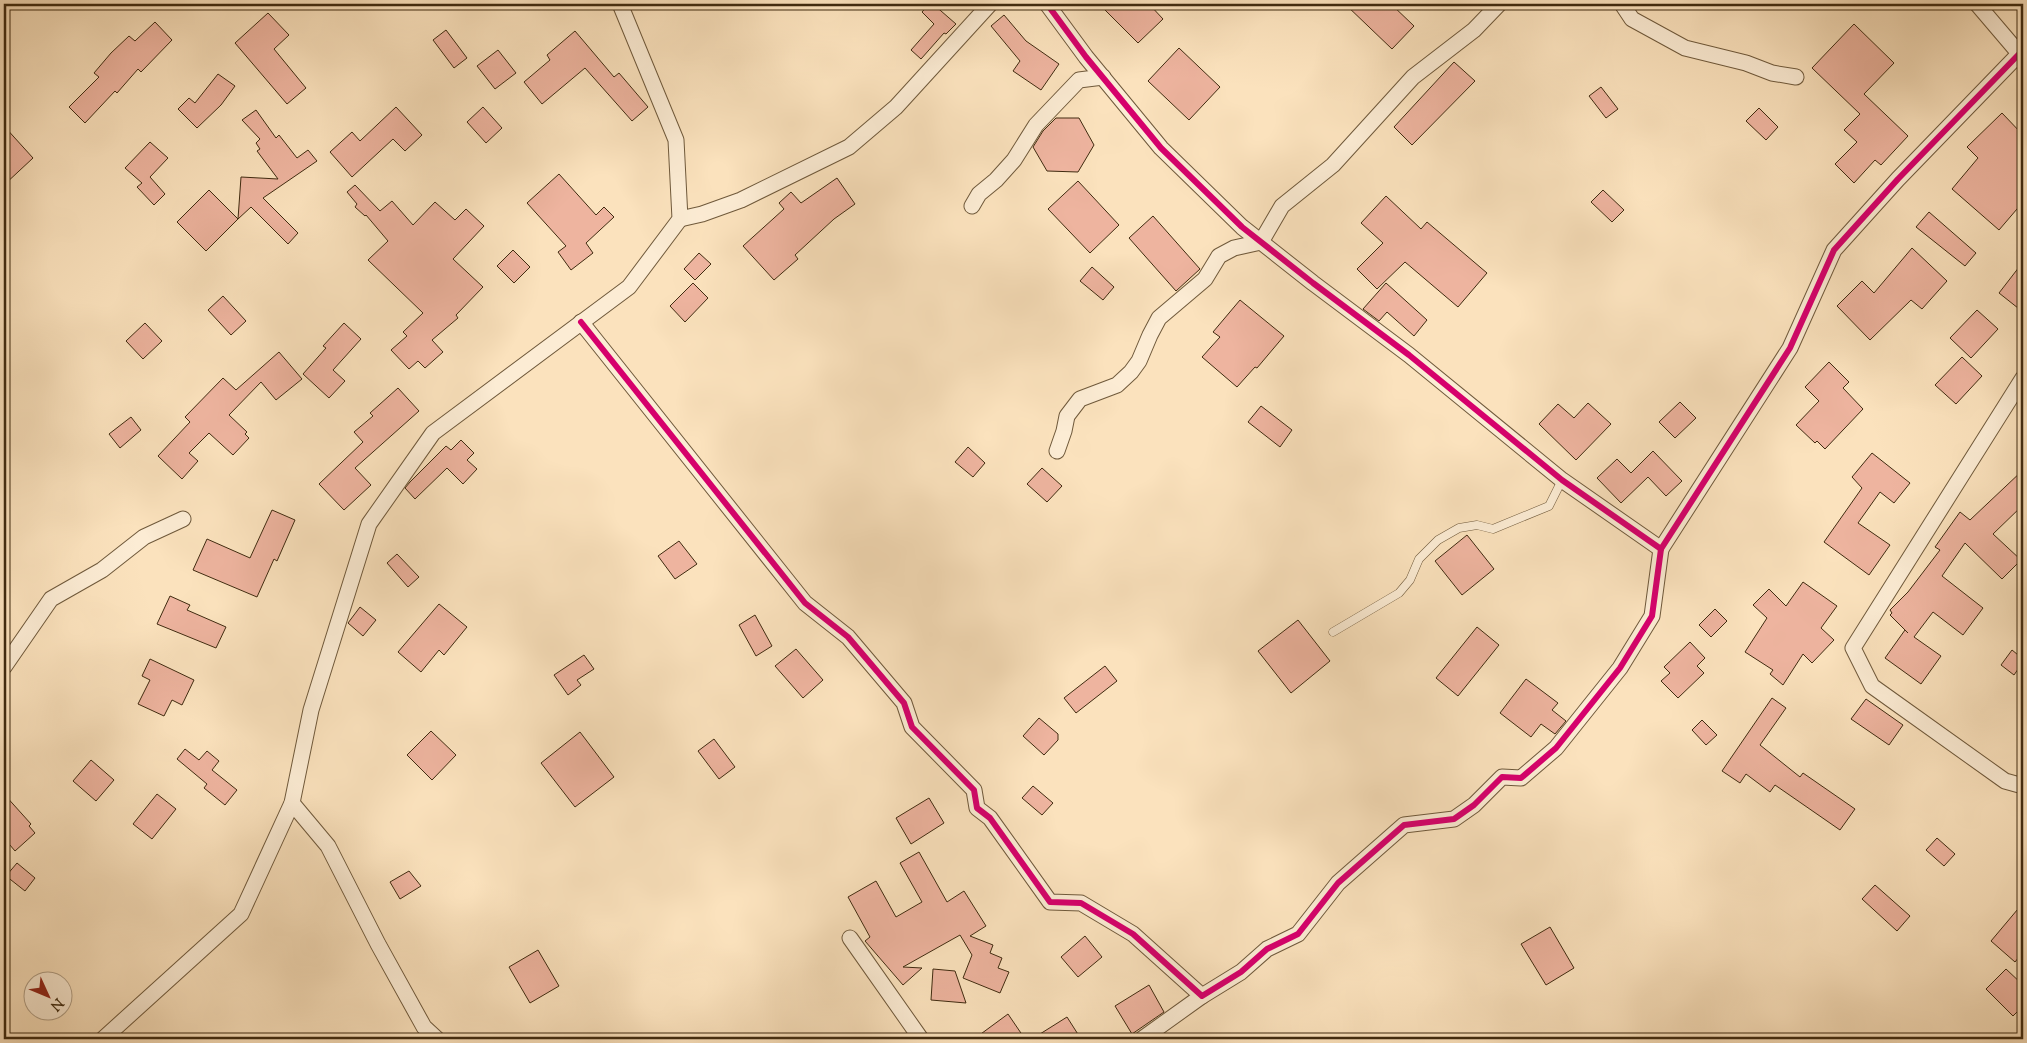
<svg xmlns="http://www.w3.org/2000/svg" width="2027" height="1043" font-family="'Sorts Mill Goudy',serif">
	<rect width="100%" height="100%" fill="#fbe2bd"/>
	<filter id="stains"><feTurbulence type="fractalNoise" baseFrequency=".004" numOctaves="4"/><feColorMatrix values="0 0 0 0 .2 0 0 0 0 .09 0 0 0 0 .02 0 0 0 .5 -.17"/></filter>
	<radialGradient id="worn" r=".72"><stop offset=".6" stop-color="#630" stop-opacity="0"/><stop offset="1" stop-color="#630" stop-opacity=".3"/></radialGradient>
	<!-- building -->
	<g fill="#eeb49f" stroke="#402b10">
		<polygon points="929,4 933,4 956,24 946,34 944,33 921,59 911,50 934,24 922,12"/>
		<polygon points="1099,4 1149,4 1163,19 1138,43"/>
		<polygon points="1345,4 1391,4 1414,26 1392,49"/>
		<polygon points="268,13 289,35 274,49 306,88 287,104 235,43"/>
		<polygon points="1004,15 1026,41 1059,64 1041,90 1013,71 1020,61 991,26"/>
		<polygon points="155,22 172,40 141,72 138,69 117,93 115,91 85,123 69,107 99,77 94,73 111,53 129,36 135,41"/>
		<polygon points="1854,24 1894,63 1864,94 1908,136 1881,165 1875,160 1854,183 1835,164 1857,142 1844,130 1860,114 1812,68"/>
		<polygon points="446,30 467,58 454,68 433,40"/>
		<polygon points="575,31 614,77 619,73 648,107 632,121 585,68 542,104 524,82 550,60 547,55"/>
		<polygon points="1179,48 1220,87 1189,120 1148,81"/>
		<polygon points="498,50 516,73 495,89 477,66"/>
		<polygon points="1454,62 1475,81 1412,145 1394,127"/>
		<polygon points="218,74 235,86 221,105 197,128 178,109 189,98 195,103"/>
		<polygon points="1601,87 1618,109 1606,118 1589,96"/>
		<polygon points="396,107 422,135 405,151 393,139 352,177 330,152 352,132 360,141"/>
		<polygon points="483,107 502,128 486,143 467,122"/>
		<polygon points="1759,108 1778,127 1766,140 1746,121"/>
		<polygon points="256,110 276,138 279,135 297,158 308,150 317,161 263,198 298,233 288,244 251,207 238,219 241,177 278,179 257,151 260,149 256,143 260,139 242,120"/>
		<polygon points="2002,113 2023,135 2023,202 1999,230 1952,189 1978,158 1967,147"/>
		<polygon points="1056,118 1079,118 1094,145 1078,172 1047,171 1033,147 1043,131"/>
		<polygon points="4,126 33,158 4,185"/>
		<polygon points="150,142 168,158 150,177 165,194 154,205 137,187 142,183 125,168"/>
		<polygon points="559,174 596,215 604,207 614,217 586,243 593,253 571,270 558,252 566,246 527,203"/>
		<polygon points="837,178 855,204 834,219 795,255 798,259 774,280 743,246 784,209 779,203 791,192 801,203"/>
		<polygon points="1078,181 1119,225 1090,253 1048,209"/>
		<polygon points="355,185 380,211 392,201 413,225 435,202 455,220 466,209 484,226 453,259 483,287 456,315 458,318 432,340 443,352 425,368 418,361 409,369 391,350 407,336 403,332 423,313 368,260 388,241 366,215 365,216 355,207 357,204 347,192"/>
		<polygon points="209,190 238,219 206,251 177,222"/>
		<polygon points="1603,190 1624,210 1612,222 1591,202"/>
		<polygon points="1386,196 1421,229 1427,222 1487,273 1458,307 1405,262 1377,289 1357,269 1383,243 1361,223"/>
		<polygon points="1929,212 1976,253 1965,266 1916,227"/>
		<polygon points="1153,216 1200,269 1176,291 1129,238"/>
		<polygon points="1912,248 1947,281 1922,309 1911,300 1870,340 1837,306 1862,281 1874,293"/>
		<polygon points="513,250 530,267 514,283 497,266"/>
		<polygon points="699,253 711,264 695,280 684,269"/>
		<polygon points="2023,262 2023,312 1999,293"/>
		<polygon points="1092,267 1114,287 1103,300 1080,281"/>
		<polygon points="693,283 708,298 685,322 670,306"/>
		<polygon points="1386,283 1427,320 1414,336 1387,312 1379,321 1363,309"/>
		<polygon points="223,296 246,321 231,335 208,310"/>
		<polygon points="1240,300 1284,336 1257,368 1255,367 1237,387 1202,357 1220,337 1213,332"/>
		<polygon points="1977,310 1998,329 1971,358 1950,338"/>
		<polygon points="145,323 162,341 143,359 126,341"/>
		<polygon points="344,323 361,339 333,370 345,381 329,398 303,374 326,348 323,346"/>
		<polygon points="279,352 302,379 276,400 261,382 229,415 247,432 245,434 249,438 233,455 209,433 189,453 198,461 182,479 158,456 190,422 185,417 223,378 236,390"/>
		<polygon points="1962,357 1982,376 1956,404 1935,385"/>
		<polygon points="1829,362 1849,382 1843,388 1863,409 1825,449 1817,441 1815,443 1796,425 1819,401 1805,387"/>
		<polygon points="398,388 419,411 355,468 371,485 344,510 319,484 363,442 354,432 373,416 370,413"/>
		<polygon points="1680,402 1696,418 1675,438 1659,422"/>
		<polygon points="1588,403 1611,424 1576,460 1539,424 1558,404 1574,418"/>
		<polygon points="1261,406 1292,430 1280,447 1248,422"/>
		<polygon points="131,417 141,430 120,448 109,434"/>
		<polygon points="461,440 474,453 467,460 477,469 463,484 447,468 415,499 405,488 410,482 446,446 451,450"/>
		<polygon points="968,447 985,463 973,477 955,462"/>
		<polygon points="1653,451 1682,481 1666,496 1648,477 1621,503 1597,478 1617,459 1631,473"/>
		<polygon points="1872,453 1910,483 1894,503 1880,492 1858,523 1890,545 1869,575 1824,542 1862,488 1852,477"/>
		<polygon points="1042,468 1062,486 1047,502 1027,484"/>
		<polygon points="2023,470 2023,505 1993,534 2021,560 2002,579 1965,543 1942,576 1983,608 1963,635 1933,612 1914,637 1941,656 1921,684 1885,658 1905,630 1908,633 1890,615 1892,613 1890,610 1908,592 1940,550 1935,547 1960,512 1970,520"/>
		<polygon points="272,510 295,520 277,561 274,559 257,597 193,570 207,539 250,558"/>
		<polygon points="1467,535 1494,569 1462,595 1435,561"/>
		<polygon points="679,541 697,564 675,579 658,556"/>
		<polygon points="397,554 419,577 408,587 387,563"/>
		<polygon points="1803,582 1837,606 1821,628 1834,640 1812,663 1803,654 1783,685 1770,674 1773,670 1745,652 1767,618 1753,605 1769,589 1786,606"/>
		<polygon points="170,596 190,605 187,610 226,627 216,648 157,624"/>
		<polygon points="439,604 467,627 444,655 439,650 421,672 398,652"/>
		<polygon points="360,607 376,620 363,636 348,623"/>
		<polygon points="1715,609 1727,621 1711,637 1699,625"/>
		<polygon points="755,615 772,646 756,656 739,625"/>
		<polygon points="1298,620 1330,661 1291,693 1258,651"/>
		<polygon points="1477,627 1499,645 1458,696 1436,678"/>
		<polygon points="1690,642 1705,658 1697,666 1704,673 1678,698 1661,681 1670,673 1664,667"/>
		<polygon points="796,649 823,680 803,698 775,666"/>
		<polygon points="2012,650 2023,659 2023,662 2014,675 2001,665"/>
		<polygon points="584,655 594,669 577,680 581,685 568,695 554,675"/>
		<polygon points="150,659 194,680 182,705 172,700 164,716 138,704 150,680 142,676"/>
		<polygon points="1105,666 1117,681 1076,713 1064,698"/>
		<polygon points="1526,679 1558,703 1552,710 1566,721 1555,734 1541,724 1531,737 1500,713"/>
		<polygon points="1772,698 1786,708 1760,745 1800,777 1803,773 1855,809 1840,830 1775,785 1770,792 1746,774 1740,783 1722,771"/>
		<polygon points="1866,699 1903,725 1889,745 1851,719"/>
		<polygon points="1039,718 1058,734 1058,740 1044,755 1023,736"/>
		<polygon points="1702,720 1717,735 1706,745 1692,730"/>
		<polygon points="431,731 456,755 432,780 407,755"/>
		<polygon points="580,732 614,777 575,807 541,763"/>
		<polygon points="714,739 735,767 719,779 698,751"/>
		<polygon points="185,749 199,760 207,751 219,761 212,770 237,790 225,805 204,788 207,784 177,759"/>
		<polygon points="91,760 114,780 96,801 73,781"/>
		<polygon points="1033,786 1053,803 1042,815 1022,798"/>
		<polygon points="4,794 31,824 29,826 35,833 15,851 4,838"/>
		<polygon points="157,794 176,809 152,839 133,824"/>
		<polygon points="929,798 944,823 911,844 896,818"/>
		<polygon points="1937,838 1955,854 1944,866 1926,850"/>
		<polygon points="919,852 947,902 964,891 986,926 970,936 993,945 990,953 1002,958 998,968 1009,972 1000,993 963,978 972,955 960,935 903,967 922,968 903,985 865,941 870,937 848,897 876,881 896,917 922,902 900,863"/>
		<polygon points="17,863 35,878 25,891 6,876"/>
		<polygon points="409,871 421,886 400,899 390,882"/>
		<polygon points="1875,885 1910,916 1897,931 1862,899"/>
		<polygon points="2023,903 2023,952 2015,962 1991,941"/>
		<polygon points="1550,927 1574,968 1546,985 1521,944"/>
		<polygon points="1085,936 1102,957 1078,977 1061,957"/>
		<polygon points="538,950 559,986 530,1003 509,967"/>
		<polygon points="933,969 955,971 966,1003 931,1000"/>
		<polygon points="2006,969 2023,985 2023,1006 2013,1016 1986,989"/>
		<polygon points="1149,985 1164,1012 1132,1034 1115,1006"/>
		<polygon points="1008,1014 1025,1039 974,1039"/>
		<polygon points="1067,1017 1081,1039 1032,1039"/>
	</g>
	<g fill="none" stroke-linecap="round" stroke-linejoin="round">
		<!-- service casing -->
		<g stroke="#6f593b" stroke-width="9">
			<polyline id="service" points="1333,632 1399,593 1410,580 1419,559 1438,540 1459,528 1477,525 1493,529 1549,506 1562,480"/>
		</g>
		<!-- minor casing -->
		<g stroke="#6f593b" stroke-width="17">
			<g id="minor">
				<polyline points="1047,4 1086,57 1161,148 1242,227 1313,283 1409,355 1562,480 1661,549 1790,348 1834,250 1898,179 2020,53"/>
				<polyline points="1622,4 1632,19 1685,48 1746,63 1772,73 1796,77"/>
				<polyline points="1977,4 2023,58"/>
				<polyline points="972,206 979,194 996,180 1014,160 1036,125 1079,80 1103,77"/>
				<polyline points="680,219 702,214 741,200 849,147 896,107 990,4"/>
				<polyline points="581,322 805,603 848,637 904,703 912,727 974,790 977,808 990,818 1050,902 1081,903 1133,934 1202,996 1241,972 1267,949 1298,934 1338,883 1404,825 1454,819 1474,805 1502,777 1521,778 1556,748 1620,668 1652,616 1661,549"/>
				<polyline points="2023,378 1853,648 1872,686 2005,781 2023,786"/>
				<polyline points="1057,451 1064,431 1067,416 1080,399 1117,385 1131,372 1139,361 1150,335 1159,318 1205,279 1219,256 1234,248 1261,242 1282,206 1333,165 1413,77 1474,30 1499,4"/>
				<polyline points="4,667 51,599 102,570 144,537 183,519"/>
				<polyline points="292,803 328,846 378,944 424,1027 437,1039"/>
				<polyline points="850,938 921,1039"/>
				<polyline points="103,1039 241,914 292,803 311,710 369,524 433,433 629,287 680,219 676,140 620,4"/>
				<polyline points="1142,1039 1202,996"/>
			</g>
		</g>
		<!-- service -->
		<use href="#service" stroke="#fcecd4" stroke-width="8"/>
		<!-- minor -->
		<use href="#minor" stroke="#fcecd4" stroke-width="15"/>
		<!-- cycleway casing -->
		<g stroke="#fcecd4" stroke-width="9">
			<g id="cycleway">
				<polyline points="1047,4 1086,57 1161,148 1242,227 1313,283 1409,355 1562,480 1661,549 1790,348 1834,250 1898,179 2020,53"/>
				<polyline points="581,322 805,603 848,637 904,703 912,727 974,790 977,808 990,818 1050,902 1081,903 1133,934 1202,996 1241,972 1267,949 1298,934 1338,883 1404,825 1454,819 1474,805 1502,777 1521,778 1556,748 1620,668 1652,616 1661,549"/>
			</g>
		</g>
		<!-- cycleway -->
		<use href="#cycleway" stroke="#d6006c" stroke-width="6"/>
	</g>
	<!-- margin -->
	<rect width="2027" height="1043" fill="none" stroke="#fbe2bd" stroke-width="20"/>
	<rect x="5" y="5" width="2017" height="1033" fill="none" stroke="#402b10" stroke-width="2.5"/>
	<rect x="10" y="10" width="2007" height="1023" fill="none" stroke="#402b10"/>
	<!-- north arrow -->
	<g transform="translate(48 996) rotate(134)"><circle r="24" fill="#fcecd4" stroke="#b19f86"/>
	<path d="M0-4L9 19L0 12L-9 19Z" fill="#8f2418"/>
	<text y="-8" font-size="14" font-weight="bold" text-anchor="middle" fill="#402b10">N</text>
	</g>
	<rect width="100%" height="100%" filter="url(#stains)"/>
	<rect width="100%" height="100%" fill="url(#worn)"/>
</svg>
